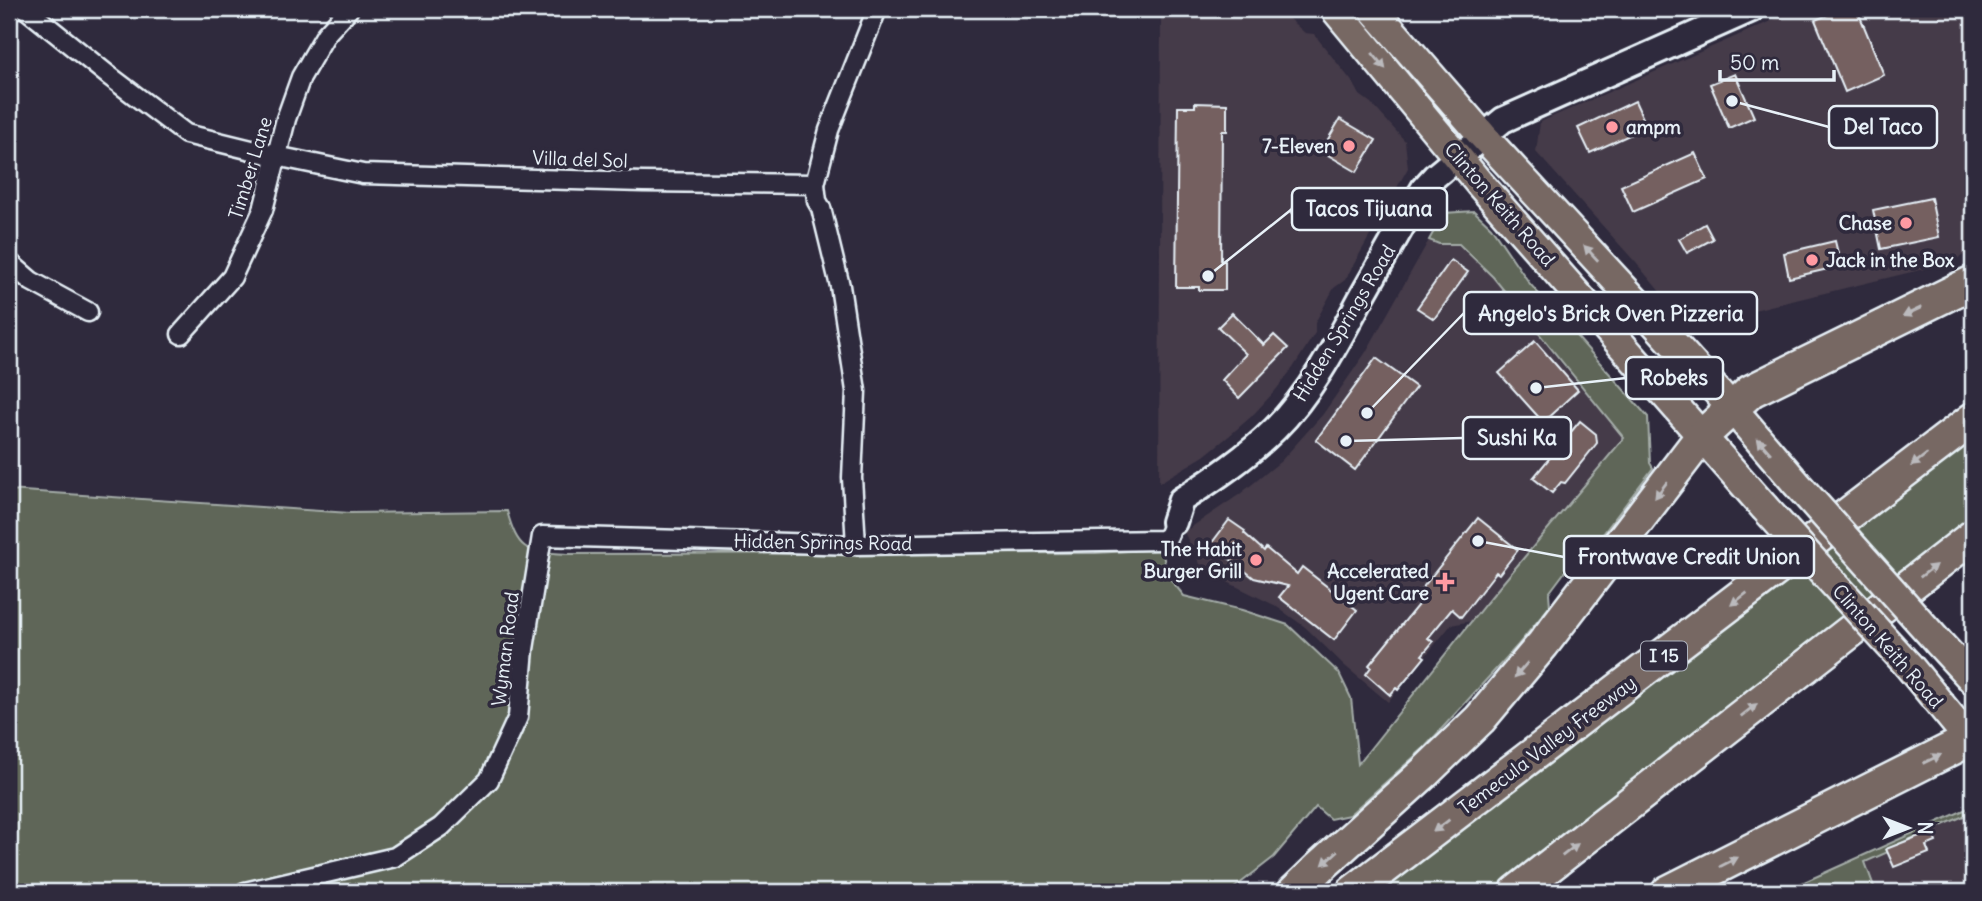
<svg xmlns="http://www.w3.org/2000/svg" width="1982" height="901" font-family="Delius,sans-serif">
	<rect width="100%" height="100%" fill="#2f2a3d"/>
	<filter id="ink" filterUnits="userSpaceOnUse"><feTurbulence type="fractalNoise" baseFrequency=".0143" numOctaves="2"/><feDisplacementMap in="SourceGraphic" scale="14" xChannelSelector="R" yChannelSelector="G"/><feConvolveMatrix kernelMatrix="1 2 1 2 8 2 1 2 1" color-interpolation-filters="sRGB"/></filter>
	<g filter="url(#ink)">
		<!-- built -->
		<g fill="#443a48">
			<polygon points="1161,9 1278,9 1305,33 1314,34 1354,84 1360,95 1371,103 1405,141 1408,168 1345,280 1334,288 1315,323 1315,333 1293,368 1275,391 1252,416 1229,436 1204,456 1159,483"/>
			<polygon points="1798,9 1973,9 1973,250 1949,263 1688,326 1637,264 1536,152 1540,122"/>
			<polygon points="1429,240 1440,244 1459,244 1493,277 1569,373 1624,438 1472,621 1451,625 1388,702 1345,666 1305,627 1274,605 1203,570 1184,532 1240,494 1281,461 1323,414 1366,352"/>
			<polygon points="1973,806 1973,892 1782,892 1838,866"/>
		</g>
		<!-- green -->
		<g fill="#5f6659" stroke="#a4aca8" stroke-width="2">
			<path d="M1474 211 1491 227 1530 284 1648 417 1650 463 1653 468 1584 559 1570 565 1549 593 1550 606 1518 645 1425 747 1349 815 1330 819 1316 807 1274 857 1229 892H9V490L350 513 507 511C519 554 527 551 568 554L1095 553 1162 549 1167 575 1184 596 1242 610 1288 625 1339 673 1351 698 1358 764 1486 603 1624 438 1493 277 1459 244H1439L1429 240 1444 213Z"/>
			<polygon points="1973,436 1973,524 1490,892 1377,892 1771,593"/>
			<polygon points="1973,806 1973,812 1887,849 1888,852 1865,862 1876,892 1782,892"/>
		</g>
		<!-- building -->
		<g fill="#746061" stroke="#e8f1f8" stroke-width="2">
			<polygon points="1843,9 1857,9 1884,75 1845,92 1815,20"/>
			<polygon points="1735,74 1754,117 1729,128 1710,84"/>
			<polygon points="1635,101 1647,127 1590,153 1578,128"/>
			<polygon points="1195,103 1227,104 1227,131 1222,131 1221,261 1225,261 1225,290 1199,290 1199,287 1176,287 1178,107 1195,107"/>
			<polygon points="1340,119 1376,140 1357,172 1321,151"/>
			<polygon points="1695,153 1707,179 1633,212 1621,186"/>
			<polygon points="1302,191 1329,205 1318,226 1291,212"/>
			<polygon points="1931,198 1939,237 1881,249 1873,210"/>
			<polygon points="1705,224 1713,239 1687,253 1679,239"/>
			<polygon points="1835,241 1841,266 1789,278 1784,253"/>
			<polygon points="1451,260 1468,272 1434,319 1417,308"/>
			<polygon points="1232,313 1264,345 1274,335 1288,348 1239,398 1222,380 1246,354 1218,327"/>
			<polygon points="1535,341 1578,390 1543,422 1499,373"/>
			<polygon points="1376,358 1416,387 1355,470 1316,440"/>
			<polygon points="1580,421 1596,434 1597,443 1565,483 1561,482 1552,493 1533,478"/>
			<polygon points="1478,518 1518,550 1499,574 1496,572 1461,617 1452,609 1428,638 1433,642 1422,655 1425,657 1398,690 1396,688 1390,695 1366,674 1371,667 1369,665 1426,595 1420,591"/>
			<polygon points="1229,520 1245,531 1244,533 1264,551 1266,548 1297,574 1302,567 1357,610 1334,640 1279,597 1288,586 1254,578 1211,544"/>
			<polygon points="1932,831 1936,842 1926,846 1929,853 1894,867 1886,849"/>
		</g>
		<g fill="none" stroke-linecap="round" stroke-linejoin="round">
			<!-- street casing -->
			<g stroke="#e8f1f8" stroke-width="23">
				<g id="street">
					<polyline points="26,9 108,75 186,134 276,156 363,174 643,182 815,184"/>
					<polyline points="9,262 31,281 88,312"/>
					<polyline points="181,334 232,277 263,210 286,119 301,77 326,34 349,9"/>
					<polyline points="856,545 852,478 856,391 840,286 821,208 817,201 815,184 829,130 877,9"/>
					<polyline points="245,892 395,857 441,827 489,780 518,717 524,649 542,536 856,545 1162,540 1168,536 1174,522"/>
				</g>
			</g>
			<!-- secondary casing -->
			<g stroke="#e8f1f8" stroke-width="30">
				<path id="secondary" d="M1174 522 1181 500C1214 479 1247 457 1275 429 1311 393 1336 345 1360 300 1381 263 1402 225 1424 188L1435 176 1503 120 1752 9"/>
			</g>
			<!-- primary casing -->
			<g stroke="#e8f1f8" stroke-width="33">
				<g id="primary">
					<polyline points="1335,9 1479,183 1764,507"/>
					<polyline points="1373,9 1483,136 1638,304 1732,408 1796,483"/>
					<polyline points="1938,642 1973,680"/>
					<polyline points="1908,665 1973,744"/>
				</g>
			</g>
			<!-- highway casing -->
			<g stroke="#e8f1f8" stroke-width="37">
				<g id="highway">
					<polyline points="1294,892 1320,867 1425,772 1480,719 1543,644 1702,436 1751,391 1973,282"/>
					<polyline points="1353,892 1973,419"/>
					<polyline points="1516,892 1973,536"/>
					<polyline points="1668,892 1973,738"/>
				</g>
			</g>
			<!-- street -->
			<use href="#street" stroke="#2f2a3d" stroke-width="18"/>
			<!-- secondary -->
			<use href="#secondary" stroke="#2f2a3d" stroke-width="24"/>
			<!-- primary -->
			<use href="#primary" stroke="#776864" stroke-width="28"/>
			<!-- highway -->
			<use href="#highway" stroke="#776864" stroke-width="32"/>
			<!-- primary-bridge casing -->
			<g stroke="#e8f1f8" stroke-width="33" stroke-linecap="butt">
				<g id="primary-bridge">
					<polyline points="1796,483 1938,642"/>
					<polyline points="1764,507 1908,665"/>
				</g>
			</g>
			<!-- primary-bridge -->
			<use href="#primary-bridge" stroke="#776864" stroke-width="28"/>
		</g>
		<!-- one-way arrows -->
		<defs><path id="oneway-solid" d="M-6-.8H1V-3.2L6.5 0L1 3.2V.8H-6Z" transform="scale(1.75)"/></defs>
		<g fill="#bbbabd">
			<use href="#oneway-solid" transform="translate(1379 61) rotate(50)"/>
			<use href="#oneway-solid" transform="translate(1591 253) rotate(-133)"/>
			<use href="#oneway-solid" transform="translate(1912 312) rotate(154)"/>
			<use href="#oneway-solid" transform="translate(1764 446) rotate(-131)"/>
			<use href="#oneway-solid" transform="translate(1919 460) rotate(142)"/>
			<use href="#oneway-solid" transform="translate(1661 490) rotate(127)"/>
			<use href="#oneway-solid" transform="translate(1928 571) rotate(-38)"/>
			<use href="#oneway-solid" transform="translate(1739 599) rotate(143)"/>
			<use href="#oneway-solid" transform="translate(1521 670) rotate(131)"/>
			<use href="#oneway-solid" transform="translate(1749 710) rotate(-38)"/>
			<use href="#oneway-solid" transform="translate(1932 759) rotate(-26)"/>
			<use href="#oneway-solid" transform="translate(1441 826) rotate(143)"/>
			<use href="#oneway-solid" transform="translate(1570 850) rotate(-38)"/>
			<use href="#oneway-solid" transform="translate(1330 858) rotate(138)"/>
			<use href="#oneway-solid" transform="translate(1729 862) rotate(-27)"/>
		</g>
	</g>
	<!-- markers -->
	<g fill="#ff9aa2" stroke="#2f2a3d" stroke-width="2.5">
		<circle cx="1612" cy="127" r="7"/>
		<circle cx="1349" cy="146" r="7"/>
		<circle cx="1906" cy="223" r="7"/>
		<circle cx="1812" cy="260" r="7"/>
		<circle cx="1256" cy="560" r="7"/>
		<path d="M1441.5 571.5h7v7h7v7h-7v7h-7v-7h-7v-7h7z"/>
	</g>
	<g text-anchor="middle" stroke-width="7" stroke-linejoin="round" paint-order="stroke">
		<!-- shield labels -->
		<rect fill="#2f2a3d" stroke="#b0b5c0" stroke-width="2" x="1641" y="641.5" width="46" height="29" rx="5"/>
		<g font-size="18" font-weight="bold" fill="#e8f1f8">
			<text x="1664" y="662">I 15</text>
		</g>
		<!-- poi labels -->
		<g font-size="19" font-weight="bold" fill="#e8f1f8" stroke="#2f2a3d" text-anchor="end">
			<text x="1626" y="134" text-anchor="start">ampm</text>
			<text x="1335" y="153">7-Eleven</text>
			<text x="1892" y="230">Chase</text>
			<text x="1826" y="267" text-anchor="start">Jack in the Box</text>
			<text x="1242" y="556">The Habit<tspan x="1242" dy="22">Burger Grill</tspan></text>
			<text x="1429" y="578">Accelerated<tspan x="1429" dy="22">Ugent Care</tspan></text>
		</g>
		<!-- street labels -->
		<g font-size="19" fill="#e8f1f8" stroke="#2f2a3d">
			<text transform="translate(580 159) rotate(2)" y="7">Villa del Sol</text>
			<text transform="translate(250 168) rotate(-73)" y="7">Timber Lane</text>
			<text transform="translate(1500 204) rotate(49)" y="7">Clinton Keith Road</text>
			<text transform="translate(1344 323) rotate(-59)" y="7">Hidden Springs Road</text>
			<text transform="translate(823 542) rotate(1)" y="7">Hidden Springs Road</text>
			<text transform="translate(1888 646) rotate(49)" y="7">Clinton Keith Road</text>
			<text transform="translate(505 649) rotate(-83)" y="7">Wyman Road</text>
			<text transform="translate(1547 745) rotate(-37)" y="7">Temecula Valley Freeway</text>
		</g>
	</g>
	<!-- callouts -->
	<path fill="none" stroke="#e8f1f8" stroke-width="2.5" d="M1732 101L1829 127M1208 276L1292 209M1367 413L1464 313M1536 388L1626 378M1346 441L1463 438M1478 541L1564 557"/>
	<g fill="#e8f1f8" stroke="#2f2a3d" stroke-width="2.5">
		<circle cx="1732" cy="101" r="7"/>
		<circle cx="1208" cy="276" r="7"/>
		<circle cx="1367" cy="413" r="7"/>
		<circle cx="1536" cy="388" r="7"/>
		<circle cx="1346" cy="441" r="7"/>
		<circle cx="1478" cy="541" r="7"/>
	</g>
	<g fill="#2f2a3d" stroke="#e8f1f8" stroke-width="2.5">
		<rect x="1829" y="106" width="108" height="42" rx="7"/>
		<rect x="1292" y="188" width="155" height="42" rx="7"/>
		<rect x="1464" y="292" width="293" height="42" rx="7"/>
		<rect x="1626" y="357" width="97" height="42" rx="7"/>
		<rect x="1463" y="417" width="108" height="42" rx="7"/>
		<rect x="1564" y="536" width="250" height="42" rx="7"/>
	</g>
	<g font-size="21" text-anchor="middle" font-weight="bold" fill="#e8f1f8">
		<text x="1883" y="134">Del Taco</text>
		<text x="1369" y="216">Tacos Tijuana</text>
		<text x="1611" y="321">Angelo's Brick Oven Pizzeria</text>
		<text x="1674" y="385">Robeks</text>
		<text x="1517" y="445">Sushi Ka</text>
		<text x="1689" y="564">Frontwave Credit Union</text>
	</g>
	<!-- margin -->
	<rect width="1982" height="901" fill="none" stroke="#2f2a3d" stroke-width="35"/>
	<rect x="18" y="18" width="1947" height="866" fill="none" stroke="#e8f1f8" stroke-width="2.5" filter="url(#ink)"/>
	<!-- north arrow -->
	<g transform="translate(1908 828) rotate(90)" stroke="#2f2a3d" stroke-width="5" paint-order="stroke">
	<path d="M0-5L12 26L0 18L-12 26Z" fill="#e8f1f8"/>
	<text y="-10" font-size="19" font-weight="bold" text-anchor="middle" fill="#e8f1f8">N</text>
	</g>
	<!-- scale -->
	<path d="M1720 70v10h114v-10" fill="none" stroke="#e8f1f8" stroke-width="3.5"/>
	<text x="1730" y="70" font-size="21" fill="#e8f1f8" stroke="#2f2a3d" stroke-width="5" paint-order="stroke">50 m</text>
</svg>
